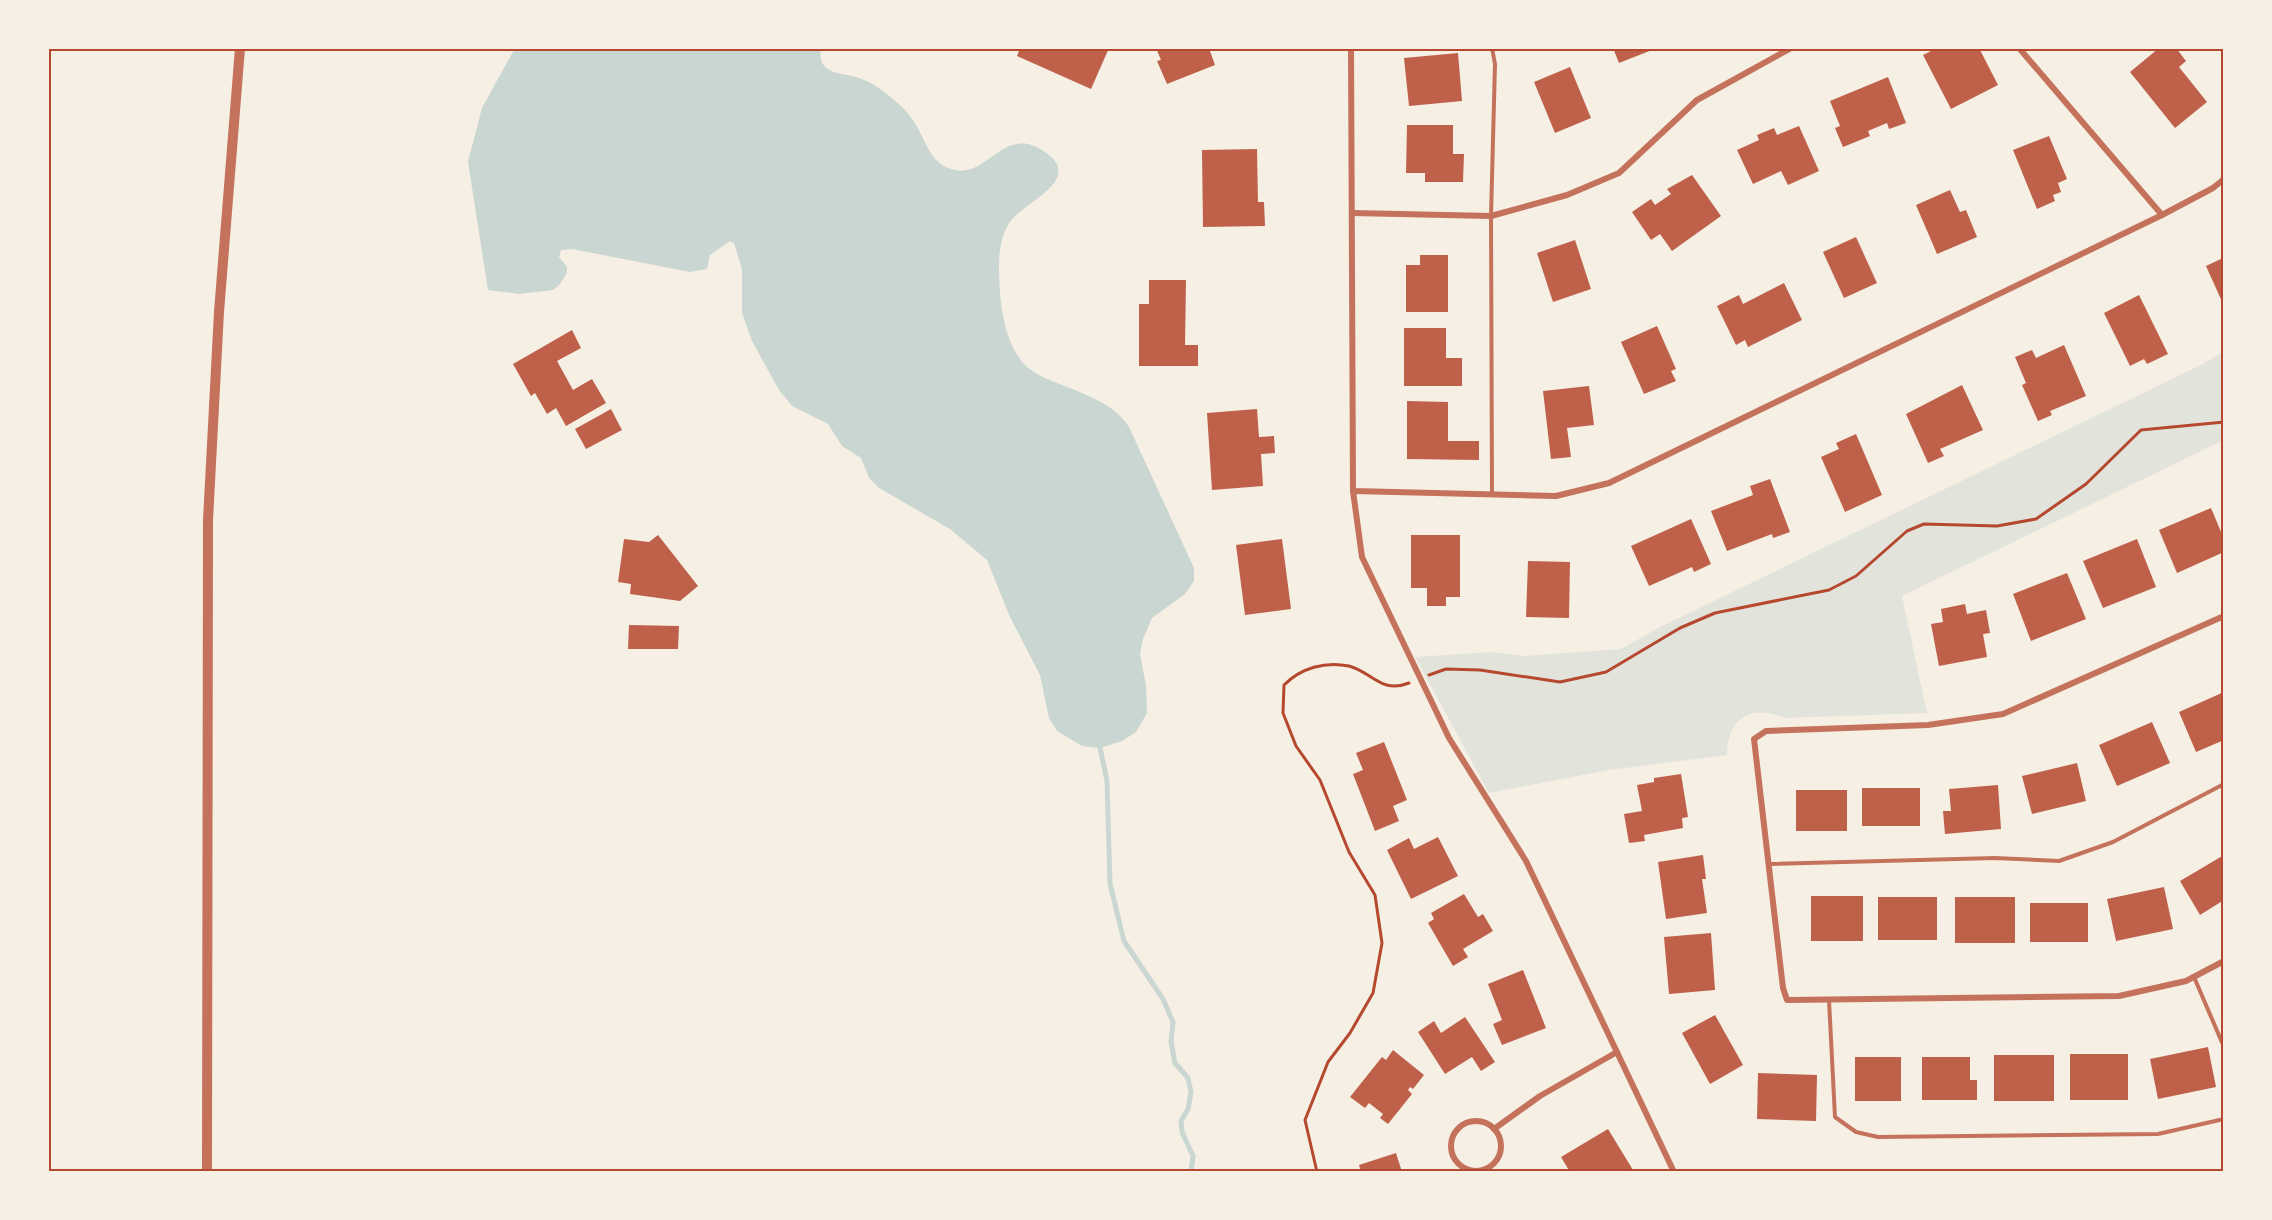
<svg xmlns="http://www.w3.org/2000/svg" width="2272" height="1220" font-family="'Nunito Sans',sans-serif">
	<rect width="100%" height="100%" fill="#f6efe4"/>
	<!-- green -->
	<path fill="#e2e4dc" d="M2224 351V440L1902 596 1927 713 1784 718C1750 703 1727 719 1727 755L1609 770 1489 793 1415 657 1493 652 1524 656 1621 649 1660 627 2203 364Z"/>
	<!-- water -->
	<path fill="#c9d6d2" d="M515 48H821C817 74 838 72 856 77 869 81 878 87 888 95 898 103 906 110 913 120 926 139 929 165 955 170 988 177 1003 126 1042 150 1086 177 1030 200 1013 218 1002 230 999 250 999 265 999 296 1002 341 1025 365 1039 379 1065 385 1082 393 1102 402 1117 409 1129 427L1194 568V581L1185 594 1152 618 1143 639 1140 654 1146 686 1147 713 1136 732 1122 741 1100 748 1082 746 1057 731 1049 718 1040 675 1010 617 987 560 950 529 879 488 869 478 861 458 842 446 828 424 792 406 779 390 752 341 742 313V269L734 243 730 241 710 255 707 269 690 272 572 249 561 250 559 257 567 267V273L560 284 553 290 519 294 488 290 468 162 482 108Z"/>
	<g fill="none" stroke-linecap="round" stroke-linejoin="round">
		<!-- stream -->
		<polyline stroke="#c9d6d2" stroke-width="5" points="1100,748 1107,781 1110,884 1124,941 1163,999 1173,1022 1171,1042 1175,1063 1188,1078 1191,1092 1188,1109 1181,1121 1182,1132 1193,1156 1191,1172"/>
	</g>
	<!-- building -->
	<g fill="#bf614a">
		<polygon points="1020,48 1109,48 1091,89 1017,56"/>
		<polygon points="1156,48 1218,48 1210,51 1215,65 1167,84 1157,61 1161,60"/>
		<polygon points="1613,48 1657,48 1619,63"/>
		<polygon points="1937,48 1979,48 1998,85 1951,109 1923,55"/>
		<polygon points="2159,48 2176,48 2186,61 2179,67 2207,102 2175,128 2130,72"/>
		<polygon points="1458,53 1462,101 1409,106 1404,58"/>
		<polygon points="1570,67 1591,118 1555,133 1534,82"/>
		<polygon points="1888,77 1906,123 1889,129 1887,123 1868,131 1870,136 1843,147 1835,128 1840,126 1830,101"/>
		<polygon points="1407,125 1453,125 1453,154 1464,154 1463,182 1425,182 1425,173 1406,173"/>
		<polygon points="1799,126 1819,171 1788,185 1781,171 1753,184 1737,150 1759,140 1757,135 1774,128 1777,135"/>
		<polygon points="2049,136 2067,179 2058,183 2061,192 2053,195 2055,201 2037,209 2013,150"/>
		<polygon points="1257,149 1258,202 1264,202 1265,226 1203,227 1202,150"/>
		<polygon points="1692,175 1721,216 1672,251 1660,234 1651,240 1632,212 1651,199 1655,205 1671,194 1667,189"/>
		<polygon points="1950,190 1960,212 1966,210 1977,237 1937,254 1916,205"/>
		<polygon points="1856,237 1877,283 1844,298 1823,252"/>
		<polygon points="1575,240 1591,289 1553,302 1537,253"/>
		<polygon points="1420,255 1448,255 1448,312 1406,312 1406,265 1420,265"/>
		<polygon points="2223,258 2224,261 2224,306 2206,266"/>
		<polygon points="1149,280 1186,280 1185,345 1198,345 1198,366 1139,366 1139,304 1149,304"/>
		<polygon points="1784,283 1802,320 1748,347 1745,340 1736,345 1717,306 1739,295 1743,304"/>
		<polygon points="2139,295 2168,354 2147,364 2144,359 2130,366 2104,313"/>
		<polygon points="1657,326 1676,369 1671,371 1676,381 1644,394 1621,342"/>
		<polygon points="1404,328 1446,328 1446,358 1462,358 1462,386 1404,386"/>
		<polygon points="572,330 581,348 557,361 573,390 592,379 606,403 566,426 556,408 547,414 535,393 531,396 513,364"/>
		<polygon points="2064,345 2086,396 2050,411 2052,415 2038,421 2022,385 2026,383 2015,357 2032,350 2036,358"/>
		<polygon points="1962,385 1983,430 1940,449 1944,456 1928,463 1906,414"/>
		<polygon points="1589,386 1594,425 1567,428 1571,457 1551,459 1543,391"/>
		<polygon points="1407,401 1448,402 1448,441 1479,441 1479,460 1407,459"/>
		<polygon points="611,409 622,430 586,449 575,429"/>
		<polygon points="1257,409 1259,437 1274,436 1275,453 1261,454 1263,486 1212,490 1207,413"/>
		<polygon points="1856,434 1882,495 1845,512 1821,457 1839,449 1836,443"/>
		<polygon points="1770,479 1790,532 1773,538 1772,534 1727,551 1711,511 1753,495 1750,486"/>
		<polygon points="2211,508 2224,539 2224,552 2177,573 2159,530"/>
		<polygon points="1691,519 1711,564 1694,572 1692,567 1649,586 1631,546"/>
		<polygon points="658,535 698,586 680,601 630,594 631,584 618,582 624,539 649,542"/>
		<polygon points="1411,535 1460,535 1460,597 1446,597 1446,606 1427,606 1427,588 1411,588"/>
		<polygon points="1282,539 1291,609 1245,615 1236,545"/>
		<polygon points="2137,539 2156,587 2103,608 2083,561"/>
		<polygon points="1528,561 1570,562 1569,618 1526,617"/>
		<polygon points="2067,573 2086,619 2031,641 2013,594"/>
		<polygon points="1965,604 1967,614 1986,610 1990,633 1983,634 1987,657 1939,666 1931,624 1943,622 1941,609"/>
		<polygon points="629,625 679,626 678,649 628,649"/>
		<polygon points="2224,692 2224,740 2196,752 2179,712"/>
		<polygon points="2152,722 2170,763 2117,786 2099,745"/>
		<polygon points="1384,742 1407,800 1393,806 1399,821 1375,831 1353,774 1363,770 1356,753"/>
		<polygon points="2077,763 2086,801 2032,814 2022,776"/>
		<polygon points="1681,774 1688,817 1682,818 1683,828 1644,835 1645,841 1629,843 1624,814 1642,811 1637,785 1654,782 1654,778"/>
		<polygon points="1998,785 2001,829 1945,834 1943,811 1951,811 1949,789"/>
		<rect x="1862" y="788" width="58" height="38"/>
		<rect x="1796" y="790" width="51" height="41"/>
		<polygon points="1438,837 1458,876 1411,899 1387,850 1409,838 1414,849"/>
		<polygon points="1703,855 1706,879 1702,879 1707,913 1666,919 1658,862"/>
		<polygon points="2224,855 2224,900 2200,915 2180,881"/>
		<polygon points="2164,887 2173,929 2116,941 2107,899"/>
		<polygon points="1464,894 1478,917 1483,914 1493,931 1463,949 1468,957 1453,966 1428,923 1434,919 1431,913"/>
		<rect x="1811" y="896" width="52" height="45"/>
		<rect x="1878" y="897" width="59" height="43"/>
		<rect x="1955" y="897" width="60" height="46"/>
		<rect x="2030" y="903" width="58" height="39"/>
		<polygon points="1711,933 1715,990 1669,994 1664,937"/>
		<polygon points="1523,970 1546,1028 1502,1045 1493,1024 1502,1020 1488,984"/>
		<polygon points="1715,1015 1743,1065 1710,1084 1682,1033"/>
		<polygon points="1465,1017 1495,1062 1481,1071 1472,1057 1445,1074 1418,1032 1434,1021 1441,1033"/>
		<polygon points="2208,1047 2216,1087 2158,1099 2150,1059"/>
		<polygon points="1393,1050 1424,1075 1413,1089 1410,1087 1408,1090 1412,1094 1388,1124 1380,1118 1383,1114 1369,1103 1365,1108 1350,1097 1382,1057 1386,1060"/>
		<rect x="2070" y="1054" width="58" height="46"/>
		<rect x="1994" y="1055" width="60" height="46"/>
		<rect x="1855" y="1057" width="46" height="44"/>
		<polygon points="1922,1057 1970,1057 1970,1080 1977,1080 1977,1100 1922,1100"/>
		<polygon points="1758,1073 1817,1075 1816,1121 1757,1119"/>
		<polygon points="1608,1129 1633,1170 1570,1172 1561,1157"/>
		<polygon points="1396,1153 1402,1172 1361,1172 1359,1165"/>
	</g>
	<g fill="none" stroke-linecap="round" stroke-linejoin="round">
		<!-- path -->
		<g stroke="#b5482f" stroke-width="3">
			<polyline points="1429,675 1446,669 1480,670 1560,682 1606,672 1680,628 1715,613 1829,590 1856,576 1907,531 1924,524 1997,526 2036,519 2086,484 2141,430 2224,422"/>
			<path d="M1317 1172 1305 1120 1328 1062 1350 1033 1373 993 1382 943 1375 895 1349 852 1320 780 1296 746 1283 713 1284 685C1301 668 1325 661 1349 666 1372 672 1381 694 1409 683"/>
		</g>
		<!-- service -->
		<g stroke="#c5725c" stroke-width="4">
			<polyline points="1492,48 1495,64 1491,216 1492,494"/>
			<polyline points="1768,864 1995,858 2059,861 2113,842 2224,784"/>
			<polyline points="2194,977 2224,1047"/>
			<polyline points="1829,1000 1835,1117 1856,1132 1878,1137 2158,1134 2224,1119"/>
		</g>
		<!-- minor -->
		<g stroke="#c5725c" stroke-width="6">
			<polyline points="1351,48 1353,491 1362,557 1449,738 1526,861 1674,1172"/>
			<polyline points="2019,48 2162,215"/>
			<polyline points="1352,213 1491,216 1567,195 1619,173 1697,100 1791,48"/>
			<polyline points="1353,491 1556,496 1609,483 2162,215 2213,188 2224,179"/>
			<polyline points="2224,616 2003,714 1928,725 1766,731 1754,739 1783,988 1787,1000 2119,996 2186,981 2224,961"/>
			<circle cx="1476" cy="1146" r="25"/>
			<polyline points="1494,1129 1540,1096 1617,1052"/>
		</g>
		<!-- tertiary -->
		<polyline stroke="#c5725c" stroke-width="10" points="207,1172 208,520 219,312 240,48"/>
	</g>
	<!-- border -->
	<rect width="2272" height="1220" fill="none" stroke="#f6efe4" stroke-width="99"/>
	<rect x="50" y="50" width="2172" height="1120" fill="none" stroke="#b5482f" stroke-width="2"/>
</svg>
